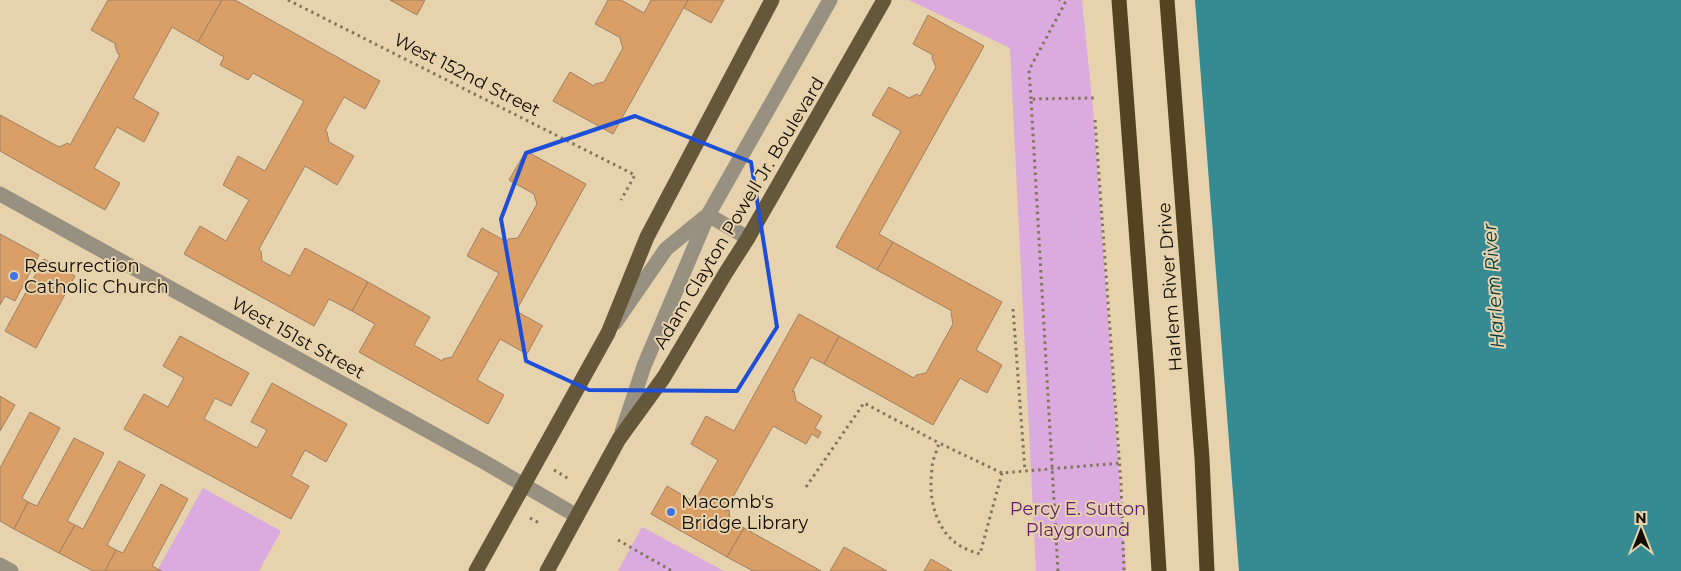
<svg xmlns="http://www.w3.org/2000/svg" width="1681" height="571" font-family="Montserrat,sans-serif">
	<rect width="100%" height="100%" fill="#e6d2ac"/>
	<!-- green -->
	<g fill="#dbaadf">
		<polygon points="909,0 1082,0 1094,120 1126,571 1036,571 1010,48"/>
		<polygon points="203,488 281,531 259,571 162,571 158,569"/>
		<polygon points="642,527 724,571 618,571"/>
	</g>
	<!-- water -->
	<polygon fill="#368a92" points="1195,0 1681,0 1681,571 1239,571"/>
	<!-- building -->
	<g fill="#da9f67" stroke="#9f8064">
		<polygon points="108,0 222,0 198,42 172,27 133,98 159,113 144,142 117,127 94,168 120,183 105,210 0,151 0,115 59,147 68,143 70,145 120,55 118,54 115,46 116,44 91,30"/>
		<polygon points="222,0 235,0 380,81 365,109 344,97 325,131 327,132 329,142 354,156 337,185 305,166 259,249 261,251 262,261 290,276 305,248 368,282 352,311 329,299 314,326 184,254 200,226 226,241 249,200 223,185 238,156 265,171 304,101 253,73 248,80 220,65 224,57 198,42"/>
		<polygon points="390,0 425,0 417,15"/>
		<polygon points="608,0 621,0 644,13 651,0 688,0 613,134 553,101 570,72 594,86 595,84 604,82 623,48 620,39 621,38 595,24"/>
		<polygon points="688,0 724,0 711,23 684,8"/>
		<polygon points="928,15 984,46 879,234 893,242 877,270 836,247 901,131 872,115 889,87 909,98 917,94 920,96 936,67 932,58 933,55 913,44"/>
		<polygon points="526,151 586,184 516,311 543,326 541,328 527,354 500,339 477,380 504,395 488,424 359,352 375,324 352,311 368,282 430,317 414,345 442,361 443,359 452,357 499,273 467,256 482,228 507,242 508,239 518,238 537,204 534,194 509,180"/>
		<polygon points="0,234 39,255 15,301 5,296 0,305"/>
		<polygon points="893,242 1002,302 976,350 1002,365 987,393 960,378 933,425 824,364 839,336 914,378 916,375 926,373 953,324 951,313 952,311 877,270"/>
		<polygon points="44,259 75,276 36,348 5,331"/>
		<polygon points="799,314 839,336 824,364 811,357 792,392 794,391 796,401 822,416 815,428 821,432 818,438 812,434 806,444 773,426 725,511 729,510 730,520 744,528 727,557 651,514 667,486 694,502 718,460 691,444 706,416 734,431"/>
		<polygon points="180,336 249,373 231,406 215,398 204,419 257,448 267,430 251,422 272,383 347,424 326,462 305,450 291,476 309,486 291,519 124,429 144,394 168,407 184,378 163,366"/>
		<polygon points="0,396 15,405 0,431"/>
		<polygon points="30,412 60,428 22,498 28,502 14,529 0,521 0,468"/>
		<polygon points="74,438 104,453 67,521 75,525 59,553 14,529 28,502 37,506"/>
		<polygon points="119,461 145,475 107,545 116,550 105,571 93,571 59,553 75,525 83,529"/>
		<polygon points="161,484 188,499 152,566 162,571 105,571 116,550 123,553"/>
		<polygon points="744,528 821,571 753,571 727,557"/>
		<polygon points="844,547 887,571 830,571"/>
		<polygon points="931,559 952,571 924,571"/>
	</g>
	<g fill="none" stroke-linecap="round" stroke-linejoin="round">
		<!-- path -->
		<g stroke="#82755c" stroke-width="3" stroke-dasharray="2.5 4" stroke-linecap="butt">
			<polyline points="288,0 635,175 621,200"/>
			<polyline points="1031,99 1029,70 1065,3 1059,0"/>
			<polyline points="1095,120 1121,484 1124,571"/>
			<polyline points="1013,309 1025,471"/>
			<polyline points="554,470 569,479"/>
			<path d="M1002 473 980 554C974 552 967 550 962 547 935 532 928 497 932 469 932 460 937 451 939 443L1002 473 1120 463"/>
			<polyline points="806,487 864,403 939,443"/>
			<polyline points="530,518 539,523"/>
			<polyline points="618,540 672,571"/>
			<polyline points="1058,571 1031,99 1094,98"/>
		</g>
		<!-- minor -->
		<g stroke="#989080" stroke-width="15">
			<polyline points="0,194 486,463 577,516"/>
			<polyline points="708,215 748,238"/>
			<polyline points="615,323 666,249 705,217"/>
			<polyline points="622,432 644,366 708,215 830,0"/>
			<polyline points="0,565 11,571"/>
		</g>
		<!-- major -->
		<g stroke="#65573a" stroke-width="15">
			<polyline points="476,571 608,333 647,237 772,0"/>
			<polyline points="547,571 619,439 664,377 725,274 748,238 884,0"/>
		</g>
		<!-- highway -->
		<g stroke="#534321" stroke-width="15">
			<polyline points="1119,0 1147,375 1159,571"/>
			<polyline points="1167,0 1202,458 1207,571"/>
		</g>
	</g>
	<!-- marked area -->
	<path fill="none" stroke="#1d4ed8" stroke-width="4" stroke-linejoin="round" d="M635 116 751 162 777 327 737 391 589 390 526 361 501 219 526 153Z"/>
	<!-- markers -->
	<g fill="#4072e2" stroke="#e6d2ac" stroke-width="2">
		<circle cx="14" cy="276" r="5"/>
		<circle cx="671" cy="512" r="5"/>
	</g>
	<g text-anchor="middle" stroke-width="4" stroke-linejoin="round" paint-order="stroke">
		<!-- street labels -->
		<g font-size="18" fill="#130d02" stroke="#e6d2ac">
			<text transform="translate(467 75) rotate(27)" y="6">West 152nd Street</text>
			<text transform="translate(739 213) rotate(-59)" y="6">Adam Clayton Powell Jr. Boulevard</text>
			<text transform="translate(1170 287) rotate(-94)" y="6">Harlem River Drive</text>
			<text transform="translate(298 338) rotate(29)" y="6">West 151st Street</text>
		</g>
		<!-- poi labels -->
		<g font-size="18" fill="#130d02" stroke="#e6d2ac" text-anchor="start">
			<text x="24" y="272">Resurrection<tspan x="24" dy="21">Catholic Church</tspan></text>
			<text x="681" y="508">Macomb's<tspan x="681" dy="21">Bridge Library</tspan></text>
		</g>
		<!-- park labels -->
		<g font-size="18" fill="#5e1e64" stroke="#e6d2ac">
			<text x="1078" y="515">Percy E. Sutton<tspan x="1078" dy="21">Playground</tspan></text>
		</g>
		<!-- water labels -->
		<g font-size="19" font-style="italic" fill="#00363a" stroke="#e6d2ac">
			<text transform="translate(1493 286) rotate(-94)" y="7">Harlem River</text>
		</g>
	</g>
	<!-- north arrow -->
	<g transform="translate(1641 531)" stroke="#e6d2ac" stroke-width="4" paint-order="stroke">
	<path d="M0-4L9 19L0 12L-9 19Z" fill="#130d02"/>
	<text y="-8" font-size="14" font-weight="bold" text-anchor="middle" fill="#130d02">N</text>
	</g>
</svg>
